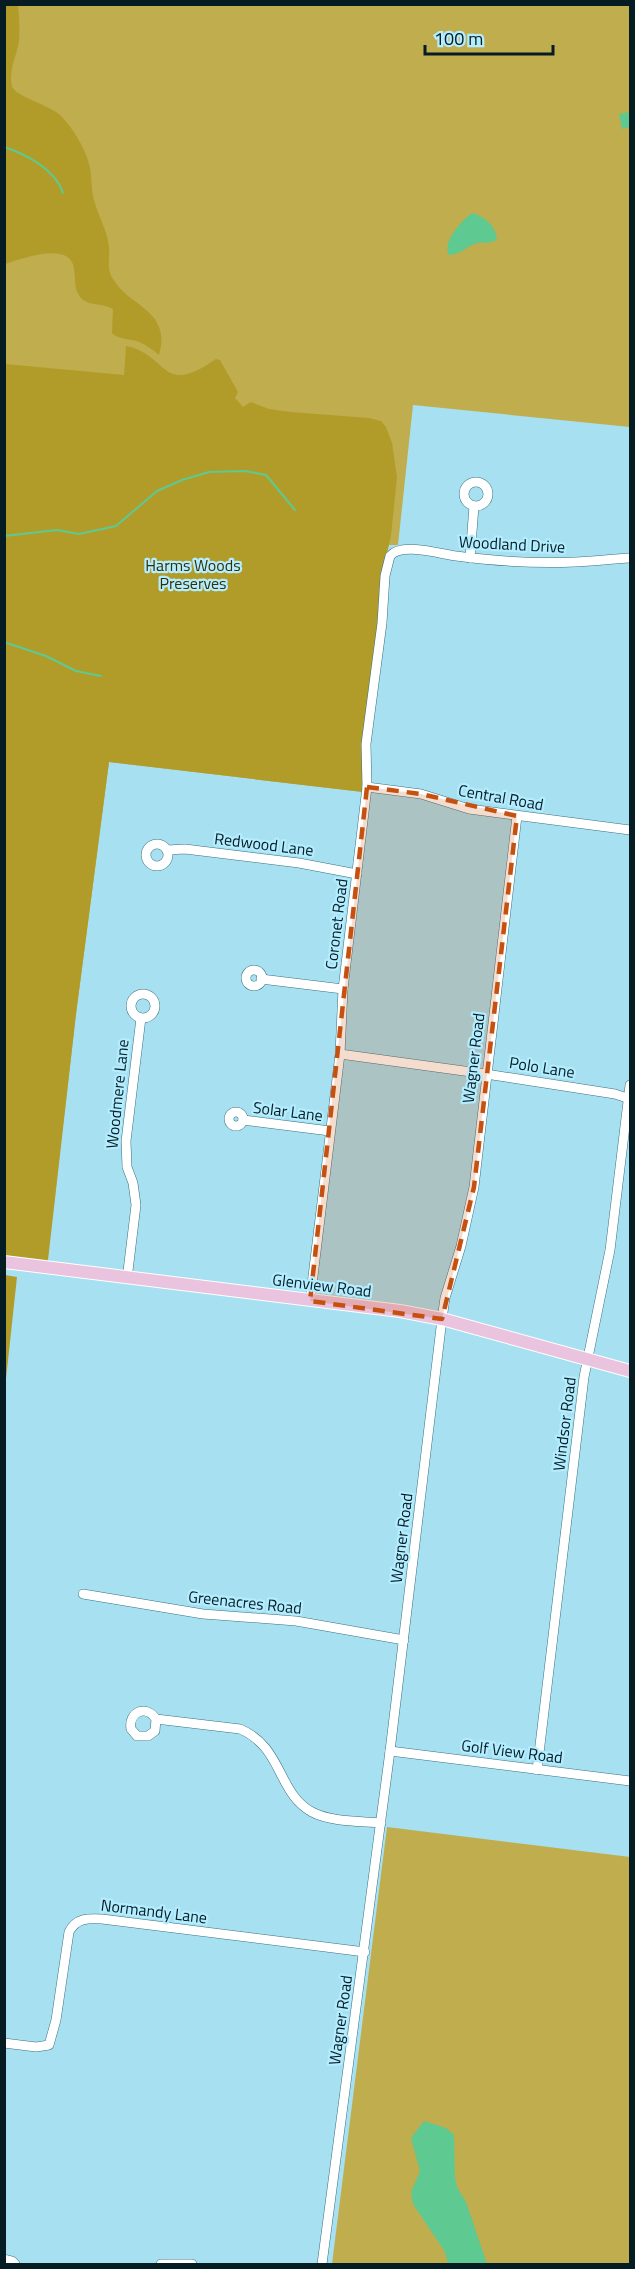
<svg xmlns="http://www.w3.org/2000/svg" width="635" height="2269" font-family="'Titillium Web',sans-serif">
	<rect width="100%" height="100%" fill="#a6e0f1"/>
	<!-- green -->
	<g fill="#c0ad4e">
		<polygon points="5,5 630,5 630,427 413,405 398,545 389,545 382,573 363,792 109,762 76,1014 47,1264 5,1258"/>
		<polygon points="387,1827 630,1857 630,2264 332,2264"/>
	</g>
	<!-- forest -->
	<g fill="#b19c2a">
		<path d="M5 4 18 5C19 16 20 29 19 41 17 55 8 72 12 86 15 97 51 105 61 116 73 128 87 151 90 168 92 178 91 190 94 200 98 216 108 231 109 248 110 260 106 268 113 279 129 307 172 310 159 355 153 350 146 345 139 342 129 338 119 340 112 333L113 309C103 303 90 306 82 299 73 290 76 280 74 269 71 240 21 259 5 264Z"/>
		<path d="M126 346C170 355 160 398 216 359L220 360 238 392 235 398 243 407 251 402 269 409 291 412 369 418 381 421 386 427 392 443 397 477 391 536 382 573 363 792 109 762 76 1014 48 1260 5 1255V364L124 375Z"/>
		<polygon points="5,1275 17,1277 5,1388 4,1275"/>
	</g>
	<!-- water -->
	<g fill="#5ec991">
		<polygon points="630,112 630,127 622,129 619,114"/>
		<path d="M472 213C484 216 496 226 497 239 491 245 485 241 477 243 467 246 460 255 449 255 442 242 461 221 472 213Z"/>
		<polygon points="424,2121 446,2128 454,2135 455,2177 457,2187 466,2202 487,2264 448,2264 445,2252 413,2204 411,2192 420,2171 411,2138"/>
	</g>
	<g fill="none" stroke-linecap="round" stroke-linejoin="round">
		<!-- stream -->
		<g stroke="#5ec991" stroke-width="2">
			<path d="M4 147C26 154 56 170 63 193"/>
			<polyline points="4,536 57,530 79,534 116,526 157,491 182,480 209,472 245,471 266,475 295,510"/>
			<polyline points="4,642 46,656 76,671 101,676"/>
		</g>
		<!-- minor casing -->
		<g stroke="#397181" stroke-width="10">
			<g id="minor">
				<circle cx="476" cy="494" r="12"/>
				<polyline points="470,558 474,506"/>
				<polyline points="367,787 421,794 469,809 630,830"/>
				<circle cx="157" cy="855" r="11"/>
				<polyline points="167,850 185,849 299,863 357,874"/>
				<circle cx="254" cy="978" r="8"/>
				<polyline points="261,979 343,989"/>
				<circle cx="143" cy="1006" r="12"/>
				<polyline points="340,1054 486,1074 615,1094 630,1099"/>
				<circle cx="236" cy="1119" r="7"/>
				<polyline points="243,1120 330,1131"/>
				<polyline points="127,1279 136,1205 133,1183 127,1167 126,1141 141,1018"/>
				<path d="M310 1301 340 1054 343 989 367 787 366 744 382 623 385 576 390 556C401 542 440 554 456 556 495 561 536 564 575 562 594 561 612 559 630 558"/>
				<polyline points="83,1594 203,1614 296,1621 404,1640"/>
				<path d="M156 1719 155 1731 148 1736H137L131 1729C128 1712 146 1704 156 1719L240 1729C283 1747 277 1793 312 1812 331 1822 359 1821 381 1823"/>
				<polyline points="390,1751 630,1781"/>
				<polyline points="537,1770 584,1377 610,1250 630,1085"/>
				<path d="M4 2043 36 2047 49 2045 56 2020 69 1932C76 1918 88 1918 102 1919L365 1952"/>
				<polyline points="4,2259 12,2261 15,2264"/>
				<polyline points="161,2264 192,2264"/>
				<polyline points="322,2264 390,1751 442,1319 445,1298 461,1246 474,1187 517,816"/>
			</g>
		</g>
		<!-- major casing -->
		<g stroke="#fff" stroke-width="14">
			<polyline id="major" points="4,1262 400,1311 442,1319 630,1371"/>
		</g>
		<!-- minor -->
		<use href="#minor" stroke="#fff" stroke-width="9"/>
		<!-- major -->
		<use href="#major" stroke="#eac4df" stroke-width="12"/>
	</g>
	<!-- marked area -->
	<path fill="#c6500f" fill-opacity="0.2" stroke="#c6500f" stroke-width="4.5" stroke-dasharray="12 8" stroke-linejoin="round" d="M367 787 421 794 517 816 474 1187 442 1319 310 1301Z"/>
	<g text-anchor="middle" stroke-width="4.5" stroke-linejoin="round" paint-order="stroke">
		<!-- street labels -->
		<g font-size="16" fill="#051c23" stroke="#b3edff">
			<text transform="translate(512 544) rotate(3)" y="6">Woodland Drive</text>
			<text transform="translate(501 797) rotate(10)" y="6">Central Road</text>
			<text transform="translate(264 844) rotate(7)" y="6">Redwood Lane</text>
			<text transform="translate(336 924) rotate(-83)" y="6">Coronet Road</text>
			<text transform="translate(473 1058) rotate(-83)" y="6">Wagner Road</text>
			<text transform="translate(542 1067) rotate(9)" y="6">Polo Lane</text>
			<text transform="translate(117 1094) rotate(-84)" y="6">Woodmere Lane</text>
			<text transform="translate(288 1111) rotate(7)" y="6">Solar Lane</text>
			<text transform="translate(322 1285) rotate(7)" y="6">Glenview Road</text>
			<text transform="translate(564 1424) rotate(-83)" y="6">Windsor Road</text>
			<text transform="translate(401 1538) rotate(-83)" y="6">Wagner Road</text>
			<text transform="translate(245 1602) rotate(6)" y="6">Greenacres Road</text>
			<text transform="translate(512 1751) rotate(7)" y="6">Golf View Road</text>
			<text transform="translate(154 1911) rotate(7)" y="6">Normandy Lane</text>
			<text transform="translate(340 2020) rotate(-82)" y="6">Wagner Road</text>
		</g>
		<!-- park labels -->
		<g font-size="16" fill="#372e00" stroke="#b3edff">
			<text x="193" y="571">Harms Woods<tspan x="193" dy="18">Preserves</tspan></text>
		</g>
	</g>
	<!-- border -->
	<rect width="635" height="2269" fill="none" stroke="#051c23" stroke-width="12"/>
	<!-- scale -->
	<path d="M425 45v9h128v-9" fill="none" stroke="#051c23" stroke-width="3"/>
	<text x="434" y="45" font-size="18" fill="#051c23" stroke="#b3edff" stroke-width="4.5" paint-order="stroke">100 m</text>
</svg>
